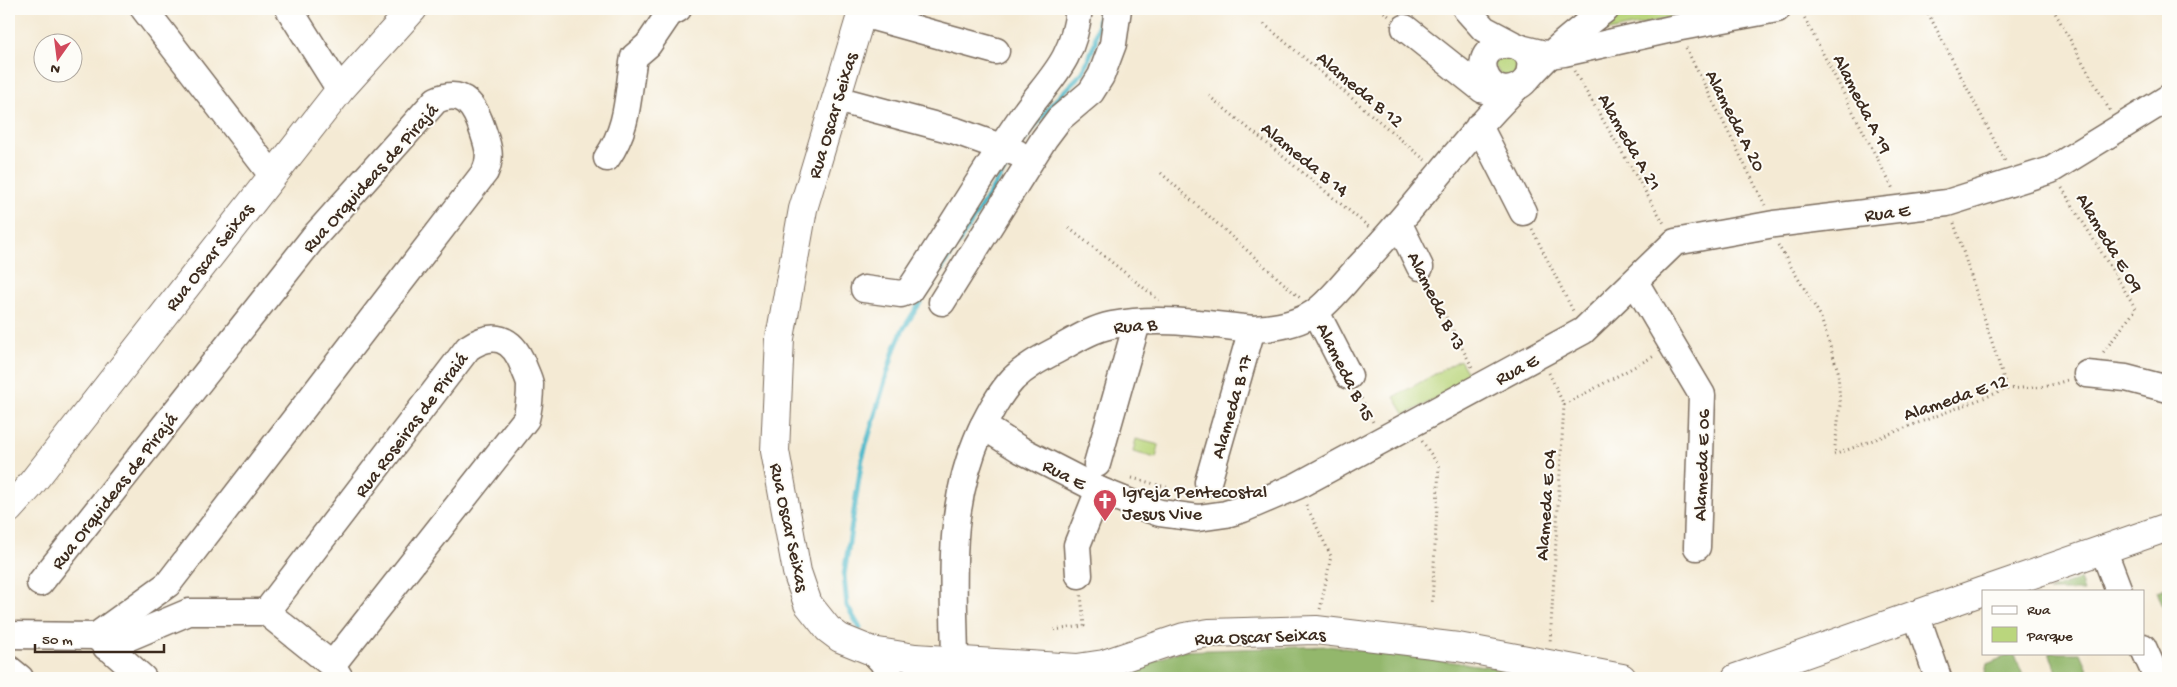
<svg xmlns="http://www.w3.org/2000/svg" width="2177" height="687" font-family="'Gochi Hand',sans-serif">
	<rect width="100%" height="100%" fill="#fdfcf7"/>
	<filter id="ink" filterUnits="userSpaceOnUse"><feTurbulence type="fractalNoise" baseFrequency=".02" numOctaves="2"/><feDisplacementMap in="SourceGraphic" scale="10" xChannelSelector="R" yChannelSelector="G"/><feConvolveMatrix kernelMatrix="1 2 1 2 8 2 1 2 1" color-interpolation-filters="sRGB"/></filter>
	<filter id="wash" filterUnits="userSpaceOnUse"><feTurbulence type="fractalNoise" baseFrequency=".0096" numOctaves="4" result="noise"/><feDisplacementMap in="SourceGraphic" scale="20" xChannelSelector="R" yChannelSelector="G"/><feGaussianBlur stdDeviation="1.12" result="paint"/><feColorMatrix in="noise" values="0 0 0 0 0 0 0 0 0 0 0 0 0 0 0 0 0 1.4 0 .05"/><feComposite in="paint" operator="in"/></filter>
	<g filter="url(#wash)">
		<rect width="100%" height="100%" fill="#f4ead4"/>
		<!-- green -->
		<g fill="#bad67d" stroke="#7a804e">
			<polygon points="1619,9 1713,9 1585,36"/>
			<polygon points="1515,55 1519,72 1504,80 1493,63 1495,59"/>
			<polygon points="1460,360 1471,379 1405,415 1394,397"/>
			<polygon points="1136,439 1159,445 1156,458 1133,452"/>
		</g>
		<!-- forest -->
		<g fill="#93b76c" stroke="#677045">
			<polygon points="2080,579 2084,591 2048,591"/>
			<polygon points="2168,587 2168,621 2157,591"/>
			<polygon points="1328,646 1501,668 1558,678 932,678 939,673 1110,678 1180,651"/>
			<polygon points="2014,653 2024,678 1984,678 1987,664"/>
			<polygon points="2049,653 2080,653 2091,678 2060,678"/>
		</g>
		<g fill="none" stroke-linecap="round" stroke-linejoin="round">
			<!-- stream -->
			<g stroke="#4db8c9" stroke-width="5">
				<polyline points="1019,147 1051,105 1083,72 1095,43 1100,9"/>
				<polyline points="860,628 847,606 844,575 862,459 894,350 902,331 1012,158"/>
			</g>
		</g>
	</g>
	<g filter="url(#ink)">
		<g fill="none" stroke-linecap="round" stroke-linejoin="round">
			<!-- minor casing -->
			<g stroke="#7c6d5e" stroke-width="29">
				<g id="minor">
					<polyline points="144,9 272,175"/>
					<polyline points="289,9 340,90"/>
					<polyline points="1466,9 1484,29 1514,45"/>
					<polyline points="862,14 996,51"/>
					<polyline points="1405,28 1483,90"/>
					<polyline points="1520,48 1549,55 1564,53 1676,28 1777,9"/>
					<path d="M1527 79C1547 32 1468 36 1486 76 1494 94 1515 93 1526 80 1550 52 1577 31 1606 9"/>
					<polyline points="836,99 956,131 1017,153"/>
					<polyline points="1479,126 1523,212"/>
					<path d="M607 158C630 125 627 94 634 57L648 45 669 14 678 9"/>
					<polyline points="1399,224 1420,267"/>
					<polyline points="1635,282 1702,395 1697,547"/>
					<path d="M864 289 901 294 909 291C947 234 982 174 1021 118 1050 77 1073 63 1079 9"/>
					<polyline points="942,302 1044,139 1059,119 1091,92 1101,76 1113,44 1118,9"/>
					<polyline points="1316,312 1349,376"/>
					<polyline points="2087,374 2126,378 2168,389"/>
					<polyline points="983,426 1021,450 1099,490 1141,507 1160,513 1198,518 1226,514 1243,509 1297,486 1583,331 1675,242 1774,224 1947,203 2051,170 2168,98"/>
					<polyline points="1097,464 1137,323"/>
					<polyline points="1208,482 1252,329"/>
					<polyline points="2103,549 2119,591"/>
					<polyline points="1079,575 1077,545 1099,490"/>
					<path d="M40 583 313 238 436 100C464 88 475 106 483 131 488 146 492 157 485 172L168 584 96 636"/>
					<path d="M266 612 468 348C493 331 512 337 523 365 525 371 529 378 530 384 530 396 529 408 526 419L332 665"/>
					<polyline points="1916,614 1938,678"/>
					<polyline points="9,635 96,636"/>
					<polyline points="96,636 143,678"/>
					<polyline points="106,647 189,612 266,612 332,665 340,678"/>
					<polyline points="2143,647 2157,678"/>
					<polyline points="872,651 882,661 891,678"/>
					<path d="M955 661C954 578 946 508 981 430 990 412 999 394 1013 379 1026 366 1042 358 1057 350 1075 340 1092 329 1112 325 1158 316 1206 324 1252 329 1273 328 1296 325 1314 313 1330 302 1344 283 1357 269 1413 212 1458 145 1515 89"/>
					<polyline points="9,669 20,678"/>
				</g>
			</g>
			<!-- major casing -->
			<g stroke="#7c6d5e" stroke-width="30">
				<g id="major">
					<polyline points="863,9 803,209 780,338 775,451 797,572 808,604 828,629 840,638 872,651 915,658 1077,668 1104,664 1184,637 1209,633 1316,630 1458,647 1622,678"/>
					<polyline points="9,509 28,488 340,90 413,9"/>
					<polyline points="1984,591 2168,527"/>
					<polyline points="1736,678 1983,591"/>
				</g>
			</g>
			<!-- path -->
			<g stroke="#7c6d5e" stroke-width="3" stroke-dasharray="1 4" stroke-linecap="butt">
				<polyline points="1380,9 1389,16"/>
				<polyline points="1800,9 1893,189"/>
				<polyline points="1926,9 2006,163"/>
				<polyline points="2053,9 2110,111"/>
				<polyline points="1264,24 1425,160"/>
				<polyline points="1686,48 1765,205"/>
				<polyline points="1574,71 1665,225"/>
				<polyline points="1209,96 1369,227"/>
				<polyline points="1161,173 1300,298"/>
				<polyline points="2062,188 2136,309 2102,354"/>
				<polyline points="1954,223 2007,389"/>
				<polyline points="1069,228 1159,300"/>
				<polyline points="1532,229 1574,313"/>
				<polyline points="1778,245 1820,315 1838,371 1840,405 1834,455 2007,389 2048,386 2068,380"/>
				<polyline points="1430,286 1472,367"/>
				<polyline points="1549,373 1564,405 1550,643"/>
				<polyline points="1359,394 1373,422"/>
				<polyline points="1564,405 1656,355"/>
				<polyline points="1422,441 1439,466 1432,605"/>
				<polyline points="1132,478 1170,488"/>
				<polyline points="1306,505 1331,556 1320,610"/>
				<polyline points="1054,630 1084,626 1081,594"/>
			</g>
			<!-- minor -->
			<use href="#minor" stroke="#fff" stroke-width="26"/>
			<!-- major -->
			<use href="#major" stroke="#fff" stroke-width="28"/>
		</g>
	</g>
	<!-- icons -->
	<defs>
		<g id="church-pin" transform="scale(1.25)"><path d="M0 17L-7.5 6A9.5 9.5 0 1 1 7.5 6Z" fill="#d1495b" stroke="#fdfcf7"/><path d="M-1.2-6h2.4v3.5h3.3v2.4h-3.3V6h-2.4V-.1h-3.3v-2.4h3.3Z" fill="#fff"/></g>
	</defs>
	<g fill-rule="evenodd">
		<use href="#church-pin" x="1105" y="501"/>
	</g>
	<g text-anchor="middle" stroke-width="4" stroke-linejoin="round" paint-order="stroke">
		<!-- street labels -->
		<g font-size="19" fill="#3b2a1e" stroke="#fdfcf7">
			<text transform="translate(1361 88) rotate(40)" y="7">Alameda B 12</text>
			<text transform="translate(1864 103) rotate(63)" y="7">Alameda A 19</text>
			<text transform="translate(831 115) rotate(-73)" y="7">Rua Oscar Seixas</text>
			<text transform="translate(1737 120) rotate(63)" y="7">Alameda A 20</text>
			<text transform="translate(1631 141) rotate(60)" y="7">Alameda A 21</text>
			<text transform="translate(1306 158) rotate(39)" y="7">Alameda B 14</text>
			<text transform="translate(369 177) rotate(-48)" y="7">Rua Orquideas de Pirajá</text>
			<text transform="translate(1887 211) rotate(-7)" y="7">Rua E</text>
			<text transform="translate(2111 242) rotate(59)" y="7">Alameda E 09</text>
			<text transform="translate(208 256) rotate(-52)" y="7">Rua Oscar Seixas</text>
			<text transform="translate(1438 300) rotate(63)" y="7">Alameda B 13</text>
			<text transform="translate(1135 324) rotate(-5)" y="7">Rua B</text>
			<text transform="translate(1516 368) rotate(-28)" y="7">Rua E</text>
			<text transform="translate(1347 371) rotate(63)" y="7">Alameda B 15</text>
			<text transform="translate(1955 396) rotate(-19)" y="7">Alameda E 12</text>
			<text transform="translate(1230 406) rotate(-74)" y="7">Alameda B 17</text>
			<text transform="translate(410 424) rotate(-53)" y="7">Rua Roseiras de Piraiá</text>
			<text transform="translate(1700 465) rotate(-88)" y="7">Alameda E 06</text>
			<text transform="translate(1065 473) rotate(27)" y="7">Rua E</text>
			<text transform="translate(113 490) rotate(-52)" y="7">Rua Orquideas de Pirajá</text>
			<text transform="translate(1544 505) rotate(-86)" y="7">Alameda E 04</text>
			<text transform="translate(791 527) rotate(78)" y="7">Rua Oscar Seixas</text>
			<text transform="translate(1260 635) rotate(-2)" y="7">Rua Oscar Seixas</text>
		</g>
		<!-- poi labels -->
		<g font-size="19" fill="#3b2a1e" stroke="#fdfcf7" text-anchor="start">
			<text x="1122" y="497">Igreja Pentecostal<tspan x="1122" dy="22">Jesus Vive</tspan></text>
		</g>
	</g>
	<!-- margin -->
	<rect width="2177" height="687" fill="none" stroke="#fdfcf7" stroke-width="30"/>
	<!-- legend -->
	<rect x="1982" y="590" width="162" height="65" fill="#fdfcf7" stroke="#afa8a0"/>
	<rect x="1992" y="606" width="25" height="8" fill="#ffffff" stroke="#afa8a0"/>
	<text x="2027" y="614" font-size="15" fill="#3b2a1e">Rua</text>
	<rect x="1992" y="627" width="25" height="15" fill="#bad67d" stroke="#afa8a0"/>
	<text x="2027" y="640" font-size="15" fill="#3b2a1e">Parque</text>
	<!-- north arrow -->
	<g transform="translate(58 58) rotate(194)"><circle r="24" fill="#fdfcf7" stroke="#afa8a0"/>
	<path d="M0-4L9 19L0 12L-9 19Z" fill="#d1495b"/>
	<text y="-8" font-size="14" font-weight="bold" text-anchor="middle" fill="#3b2a1e">N</text>
	</g>
	<!-- scale -->
	<path d="M35 644v8h129v-8" fill="none" stroke="#3b2a1e" stroke-width="2.5"/>
	<text x="42" y="644" font-size="15" fill="#3b2a1e" stroke="#fdfcf7" stroke-width="4" paint-order="stroke">50 m</text>
</svg>
